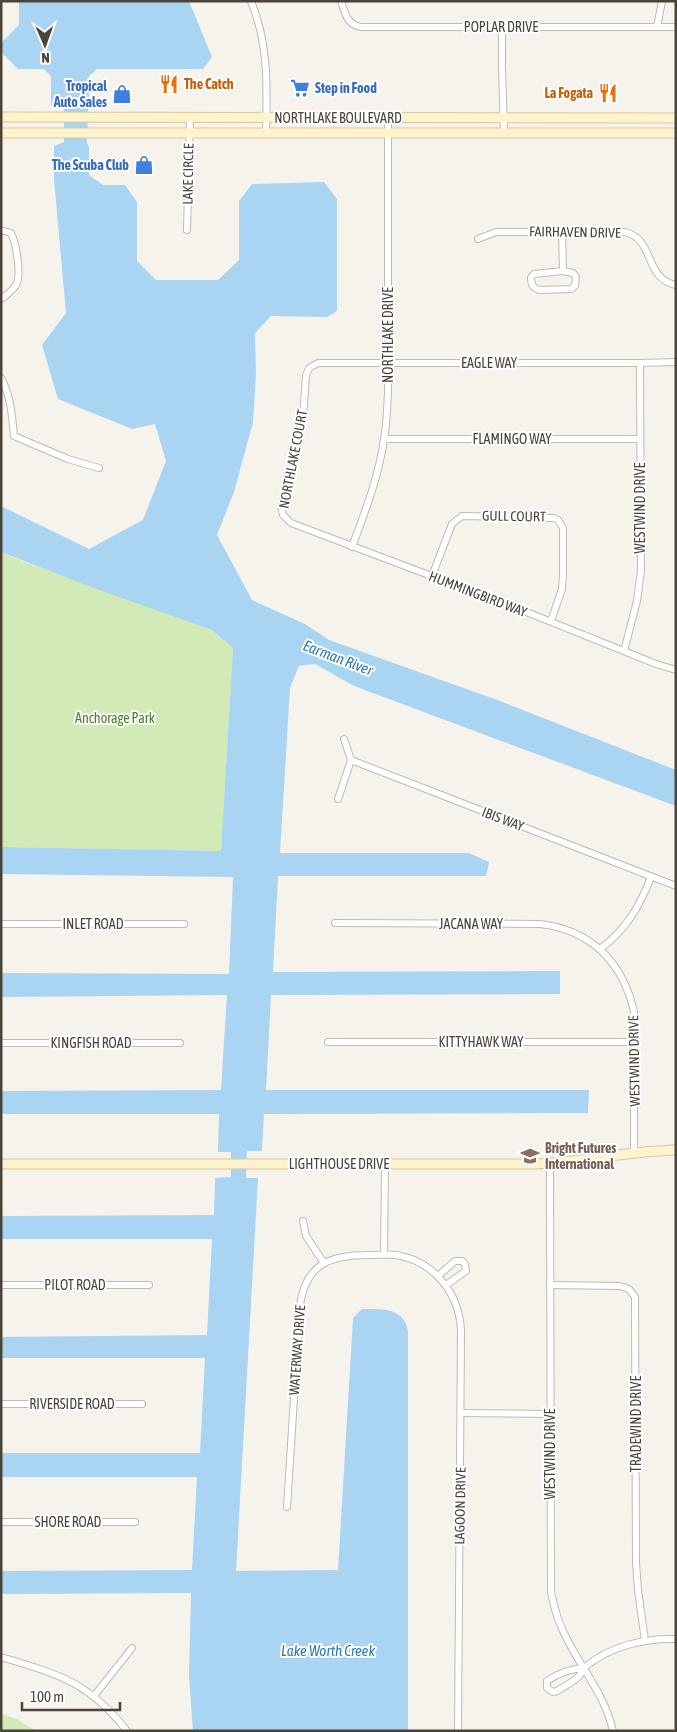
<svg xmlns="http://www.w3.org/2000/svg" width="677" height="1732" font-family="'Asap Condensed',sans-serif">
	<rect width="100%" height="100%" fill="#f6f3ec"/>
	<!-- green -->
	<g fill="#d2eab5">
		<polygon points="1,552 14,558 212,630 233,648 221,851 1,847"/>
		<polygon points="1,1714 17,1719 36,1731 1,1731"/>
	</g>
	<!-- water -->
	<path fill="#a9d4f2" d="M19 1H189L212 57 203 69H97L89 76 88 81 89 82V108L88 109 87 143 89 147V175L103 185H125L137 202V261L156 280H218L239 260V201L252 184 324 182 337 199V311L327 317 271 316 255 333 256 374 253 422 234 492 217 535 252 600 305 624 329 640 500 701 676 770V806L354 686 315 664 299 666 290 688 280 853H469L489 862 486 876H278L273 972 560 971V994L271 995 266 1090H589L588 1113 264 1114 262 1151H247L246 1178H258L236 1571 338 1570 353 1318 362 1309C381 1309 404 1307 408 1331V1731H193L189 1676 191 1593 1 1594V1571L192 1570 197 1477H1V1453H200L205 1358H1V1337L207 1335 212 1239H1V1216L214 1215 215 1178 231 1177V1152H218L219 1114H1V1091L221 1090 227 995 1 997V973L229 974 233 877 1 874V847L221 851 233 648 212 630 91 587 1 552V506L89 549 143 520 166 461 155 424 132 429 58 399 42 345 66 313 54 179V146L64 142V106L51 105V76L44 69H18L1 52V43L19 25Z"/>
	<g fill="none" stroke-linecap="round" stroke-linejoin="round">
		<!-- street casing -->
		<g stroke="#c2bbae" stroke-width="8">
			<g id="street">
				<path d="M251 1C269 45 267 87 266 133"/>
				<path d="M341 1C345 13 347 25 361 27H676"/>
				<polyline points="502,27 502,64"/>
				<polyline points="657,27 662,1"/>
				<polyline points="502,68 504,133"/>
				<path d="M1 230 11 233C16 243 22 275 16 285 13 291 6 295 1 299"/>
				<polyline points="187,230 190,118"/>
				<path d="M562 232 563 271 534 274 531 277C531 284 532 287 539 290L571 289 575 286 576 277 573 273 563 271"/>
				<path d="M478 239 496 232H625C656 240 643 278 676 285"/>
				<polyline points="676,362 640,363 318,363 309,368 306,375 304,405 297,450 281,506 283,515 291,523 519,609 656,664 676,670"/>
				<path d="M1 378C11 396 12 416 14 436L68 459 99 468"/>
				<polyline points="384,439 640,439"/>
				<path d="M352 547C365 512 379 476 384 439 387 424 387 408 388 393V118"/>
				<polyline points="432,576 452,524 462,516 554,518 558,520 563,528 563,575 562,589 551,621"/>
				<polyline points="624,651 637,601 641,570 640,363"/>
				<polyline points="344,739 351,760 676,886"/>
				<polyline points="338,799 351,760"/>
				<path d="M335 923 540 924C591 930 623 962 634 1012V1152"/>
				<polyline points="1,924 184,924"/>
				<path d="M600 949C626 930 640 906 651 877"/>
				<polyline points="328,1042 635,1042"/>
				<polyline points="1,1043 180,1043"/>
				<path d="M550 1163 551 1592C554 1606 557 1620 564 1633 579 1666 605 1694 613 1731"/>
				<polyline points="303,1221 306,1236 324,1263"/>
				<polyline points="384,1255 385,1164"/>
				<polyline points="438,1276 455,1261 462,1261 465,1264 466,1271 446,1285"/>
				<polyline points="1,1285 149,1285"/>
				<polyline points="550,1285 620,1286 629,1289 635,1297 636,1563 638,1590 645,1641"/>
				<polyline points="1,1404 142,1404"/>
				<polyline points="461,1413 550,1414"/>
				<path d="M287 1507 300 1305C306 1263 331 1255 369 1255 378 1255 387 1254 396 1255 434 1261 459 1293 461 1330L458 1731"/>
				<polyline points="1,1522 135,1522"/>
				<path d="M1 1657C58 1674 89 1682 127 1731"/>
				<path d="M584 1668C571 1669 558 1673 547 1681V1688L553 1692 557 1691C563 1687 574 1682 579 1676 582 1674 582 1669 585 1667 610 1646 645 1638 676 1639"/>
				<polyline points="94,1696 132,1648"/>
			</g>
		</g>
		<!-- secondary casing -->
		<g stroke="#d6c79b" stroke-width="11">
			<g id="secondary">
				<polyline points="1,117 676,118"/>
				<polyline points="1,133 676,133"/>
				<path d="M1 1164H535C583 1162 628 1151 676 1150"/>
			</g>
		</g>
		<!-- street -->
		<use href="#street" stroke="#fff" stroke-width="6"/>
		<!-- secondary -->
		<use href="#secondary" stroke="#fff3cd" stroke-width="9"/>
	</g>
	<!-- icons -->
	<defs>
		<g id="restaurant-bare" transform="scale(1.5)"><path d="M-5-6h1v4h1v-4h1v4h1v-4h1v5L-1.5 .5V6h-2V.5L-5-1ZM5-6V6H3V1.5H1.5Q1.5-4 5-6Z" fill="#e8710a" stroke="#fff" stroke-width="2.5" paint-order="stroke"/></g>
		<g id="supermarket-bare" transform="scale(1.5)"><path d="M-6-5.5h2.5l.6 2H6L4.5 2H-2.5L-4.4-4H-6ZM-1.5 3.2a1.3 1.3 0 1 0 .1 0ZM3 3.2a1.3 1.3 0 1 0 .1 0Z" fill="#3f7fe0" stroke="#fff" stroke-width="2.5" paint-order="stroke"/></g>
		<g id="shop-bare" transform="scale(1.5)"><path d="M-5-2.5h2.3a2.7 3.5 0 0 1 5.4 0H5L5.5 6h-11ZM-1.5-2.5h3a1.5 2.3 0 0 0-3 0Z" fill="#3f7fe0" stroke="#fff" stroke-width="2.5" paint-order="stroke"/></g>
		<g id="school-bare" transform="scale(1.5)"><path d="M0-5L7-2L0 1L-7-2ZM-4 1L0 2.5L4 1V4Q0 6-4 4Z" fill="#8d6e63" stroke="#fff" stroke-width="2.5" paint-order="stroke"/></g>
	</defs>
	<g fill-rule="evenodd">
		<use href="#restaurant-bare" x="169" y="84"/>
		<use href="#supermarket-bare" x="300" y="88"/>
		<use href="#restaurant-bare" x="608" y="93"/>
		<use href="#shop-bare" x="122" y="94"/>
		<use href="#shop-bare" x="144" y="165"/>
		<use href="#school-bare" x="530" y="1156"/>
	</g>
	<g text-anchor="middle" stroke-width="4" stroke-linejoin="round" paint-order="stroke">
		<!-- street labels -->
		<g font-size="14" fill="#4b4439" stroke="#fff">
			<text x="501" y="32">POPLAR DRIVE</text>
			<text x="338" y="123">NORTHLAKE BOULEVARD</text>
			<text transform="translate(188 174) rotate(-89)" y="5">LAKE CIRCLE</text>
			<text transform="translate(575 232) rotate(1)" y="5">FAIRHAVEN DRIVE</text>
			<text transform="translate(388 335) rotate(-90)" y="5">NORTHLAKE DRIVE</text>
			<text x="489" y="368">EAGLE WAY</text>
			<text x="512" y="444">FLAMINGO WAY</text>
			<text transform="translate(293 459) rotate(-79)" y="5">NORTHLAKE COURT</text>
			<text transform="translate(640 508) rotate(-90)" y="5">WESTWIND DRIVE</text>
			<text transform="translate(514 516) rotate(1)" y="5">GULL COURT</text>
			<text transform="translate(478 594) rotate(21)" y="5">HUMMINGBIRD WAY</text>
			<text transform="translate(503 819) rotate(21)" y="5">IBIS WAY</text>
			<text x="93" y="929">INLET ROAD</text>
			<text x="471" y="929">JACANA WAY</text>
			<text x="481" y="1047">KITTYHAWK WAY</text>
			<text x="91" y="1048">KINGFISH ROAD</text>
			<text transform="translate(634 1061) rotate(-91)" y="5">WESTWIND DRIVE</text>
			<text x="339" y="1169">LIGHTHOUSE DRIVE</text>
			<text x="75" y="1290">PILOT ROAD</text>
			<text transform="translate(297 1350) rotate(-86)" y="5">WATERWAY DRIVE</text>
			<text x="72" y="1409">RIVERSIDE ROAD</text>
			<text transform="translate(636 1424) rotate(-90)" y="5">TRADEWIND DRIVE</text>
			<text transform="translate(550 1454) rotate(-90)" y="5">WESTWIND DRIVE</text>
			<text transform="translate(460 1506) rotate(-89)" y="5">LAGOON DRIVE</text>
			<text x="68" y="1527">SHORE ROAD</text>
		</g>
		<!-- food labels -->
		<g font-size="14" font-weight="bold" fill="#c56008" stroke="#fff" text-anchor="start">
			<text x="184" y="89">The Catch</text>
			<text x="593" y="98" text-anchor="end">La Fogata</text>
		</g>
		<!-- shop labels -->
		<g font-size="14" font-weight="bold" fill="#366cbe" stroke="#fff" text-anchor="end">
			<text x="107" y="91">Tropical<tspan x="107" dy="16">Auto Sales</tspan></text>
			<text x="315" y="93" text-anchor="start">Step in Food</text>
			<text x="129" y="170">The Scuba Club</text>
		</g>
		<!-- park labels -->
		<g font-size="14" fill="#4a7f2a" stroke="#fff">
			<text x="115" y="723">Anchorage Park</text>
		</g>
		<!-- education labels -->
		<g font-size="14" font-weight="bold" fill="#785e54" stroke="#fff" text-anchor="start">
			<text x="545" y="1153">Bright Futures<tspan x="545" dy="16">International</tspan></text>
		</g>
		<!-- water labels -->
		<g font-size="15" font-style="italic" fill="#2e7ab2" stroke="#fff">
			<text transform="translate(338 658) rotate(21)" y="5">Earman River</text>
			<text x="328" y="1656">Lake Worth Creek</text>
		</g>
	</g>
	<!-- border -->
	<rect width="677" height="1732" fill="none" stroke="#4b4439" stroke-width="5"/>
	<!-- north arrow -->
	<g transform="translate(45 45) rotate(178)" stroke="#ffffff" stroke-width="4" paint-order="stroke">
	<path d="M0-4L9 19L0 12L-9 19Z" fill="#4b4439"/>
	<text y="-8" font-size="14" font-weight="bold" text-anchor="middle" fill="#4b4439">N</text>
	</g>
	<!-- scale -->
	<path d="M22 1702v8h98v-8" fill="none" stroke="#4b4439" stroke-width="2.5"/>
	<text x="30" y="1702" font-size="15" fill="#4b4439" stroke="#ffffff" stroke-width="4" paint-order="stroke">100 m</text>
</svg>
